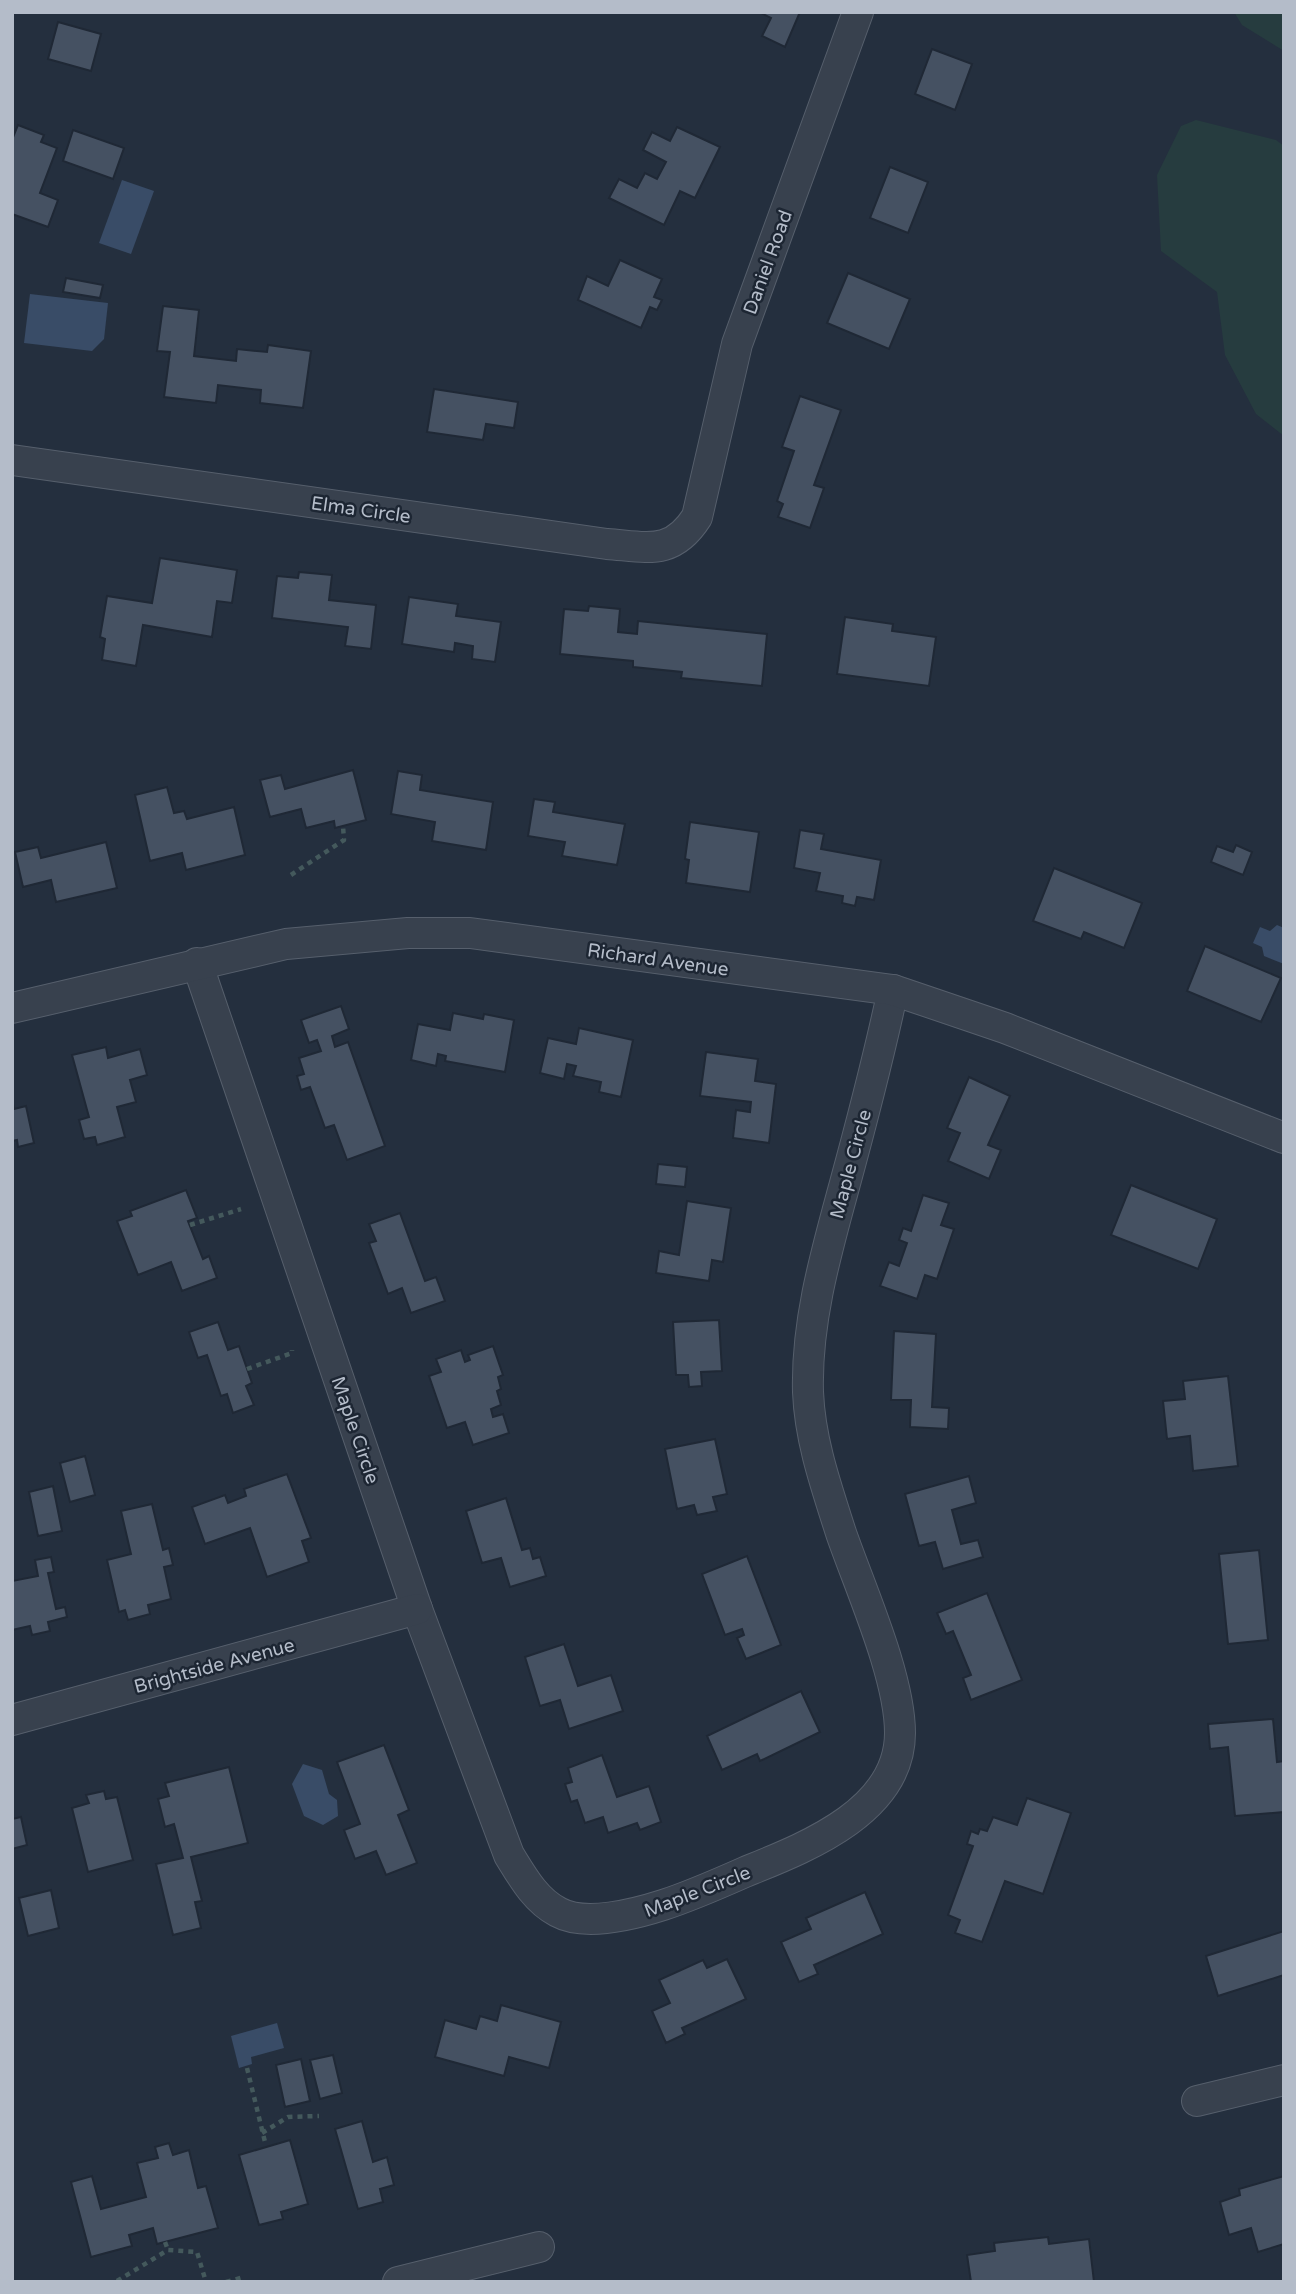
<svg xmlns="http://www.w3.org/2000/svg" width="1296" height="2294" font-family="'Varela Round',sans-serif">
	<rect width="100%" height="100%" fill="#242f3e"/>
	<!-- green -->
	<g fill="#263c3f">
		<polygon points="1234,12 1284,12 1284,51 1242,25"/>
		<polygon points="1196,120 1276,140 1284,146 1284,436 1256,414 1225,355 1217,292 1161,251 1157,175 1181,126"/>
	</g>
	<!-- water -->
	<g fill="#394c67">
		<polygon points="122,180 154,191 131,254 99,243"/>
		<polygon points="30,294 108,303 104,339 92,351 24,343"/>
		<polygon points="1277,925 1284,928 1284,964 1264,956 1262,947 1253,943 1260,927 1270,931"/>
		<polygon points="303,1764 322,1770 329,1794 337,1800 338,1816 323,1825 304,1816 292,1784"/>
		<polygon points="277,2023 284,2048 251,2057 252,2064 239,2068 231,2036"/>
	</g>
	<!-- building -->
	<g fill="#455162" stroke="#1f2835" stroke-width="2">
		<polygon points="759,12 800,12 785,47 762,36 771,18"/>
		<polygon points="58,22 101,34 91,71 48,59"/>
		<polygon points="932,49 972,64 955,110 915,94"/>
		<polygon points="18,125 44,135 41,142 57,148 40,193 58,200 48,227 12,214 12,140"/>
		<polygon points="677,127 720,147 695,198 680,191 664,225 609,198 619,179 637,188 645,173 657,179 666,162 643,150 652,132 670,141"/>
		<polygon points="73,130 124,148 113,179 63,161"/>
		<polygon points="890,167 928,182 908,233 870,218"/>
		<polygon points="620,260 662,279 654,297 662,300 657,310 650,307 641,328 578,300 587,276 608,286"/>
		<polygon points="848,273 910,299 889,349 827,323"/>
		<polygon points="66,278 103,285 100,298 63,292"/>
		<polygon points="163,306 199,310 194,356 236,361 237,349 267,352 268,345 311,351 303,408 260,403 261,390 218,385 216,403 164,397 170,352 157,351"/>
		<polygon points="434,389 518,402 514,428 486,424 483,440 427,432"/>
		<polygon points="800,396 841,410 814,485 824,488 810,528 778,517 783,504 777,501 794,451 782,447"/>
		<polygon points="160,558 237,570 232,603 217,601 212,637 143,625 136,666 102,660 105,639 100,637 107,596 152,603"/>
		<polygon points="299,572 332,575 329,600 376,605 371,649 345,646 348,627 272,618 277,576 298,578"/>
		<polygon points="409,597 458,604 456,616 501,622 495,662 472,659 473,646 455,643 454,652 402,644"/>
		<polygon points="589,606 620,609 618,632 637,634 638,621 767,634 762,686 681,678 682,672 633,667 633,661 560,654 564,609 588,611"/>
		<polygon points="845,617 893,624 892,631 936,637 929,686 837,674"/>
		<polygon points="353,770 366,820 335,828 334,821 306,828 301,809 270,817 260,780 281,775 285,789"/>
		<polygon points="398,771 422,775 420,790 493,802 486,850 432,841 435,822 391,814"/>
		<polygon points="167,787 174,813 184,811 187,819 234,807 245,855 186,870 182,853 150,861 135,795"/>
		<polygon points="534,799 555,802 553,812 625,824 617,865 562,856 565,842 528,836"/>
		<polygon points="690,822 759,832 750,892 686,883 689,860 685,859"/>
		<polygon points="800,830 824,834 821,849 881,860 874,900 857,897 855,906 842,903 843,896 816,891 820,873 794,868"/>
		<polygon points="106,842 117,888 56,902 51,880 23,887 15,852 38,847 41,858"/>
		<polygon points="1236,845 1252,852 1243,875 1211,862 1217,846 1233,852"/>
		<polygon points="1054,868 1142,903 1124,948 1084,932 1081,939 1033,921"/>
		<polygon points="1205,946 1281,978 1261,1022 1187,991"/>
		<polygon points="341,1006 349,1029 332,1036 335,1047 348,1042 385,1146 347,1160 334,1125 325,1128 310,1087 301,1090 297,1076 304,1074 299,1058 321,1051 317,1040 309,1043 301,1020"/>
		<polygon points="453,1013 483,1019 484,1014 514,1020 505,1072 445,1061 446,1056 438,1054 436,1066 411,1060 418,1024 450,1030"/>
		<polygon points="579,1028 633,1040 621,1097 599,1092 601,1082 573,1076 576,1066 567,1064 564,1079 540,1073 548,1038 576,1044"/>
		<polygon points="106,1047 108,1058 140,1049 147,1075 130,1080 136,1102 117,1107 125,1137 97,1145 95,1137 84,1139 79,1120 89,1117 72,1055"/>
		<polygon points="706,1052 758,1059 755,1081 776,1084 769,1143 733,1138 736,1110 750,1112 751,1102 700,1096"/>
		<polygon points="969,1077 1010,1096 988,1145 1001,1150 989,1179 948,1161 960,1133 947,1128"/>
		<polygon points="12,1100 14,1109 26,1106 34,1143 18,1147 17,1140 12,1141"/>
		<polygon points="658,1164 687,1167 685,1187 656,1184"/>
		<polygon points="1131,1185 1217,1219 1198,1269 1111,1235"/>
		<polygon points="186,1190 197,1218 188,1221 203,1259 209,1256 217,1278 182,1291 171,1262 138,1275 117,1221 132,1216 130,1211"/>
		<polygon points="923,1195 949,1203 941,1225 954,1229 937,1279 925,1275 917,1299 880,1286 889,1262 899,1266 907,1243 899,1240 903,1228 911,1231"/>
		<polygon points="687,1201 731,1208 723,1262 712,1260 709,1281 656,1273 659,1251 679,1255"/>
		<polygon points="400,1213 425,1281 436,1277 445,1301 411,1313 402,1288 388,1294 369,1243 376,1241 369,1224"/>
		<polygon points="719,1320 722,1371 701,1372 702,1386 689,1387 688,1375 676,1375 673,1322"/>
		<polygon points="218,1322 228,1350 239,1346 252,1383 246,1386 254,1405 233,1413 227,1394 221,1396 207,1355 198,1358 189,1332"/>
		<polygon points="894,1331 936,1334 932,1407 949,1408 948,1429 910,1427 911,1400 891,1400"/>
		<polygon points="493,1346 503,1375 498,1377 501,1389 497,1391 501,1405 491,1409 493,1417 503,1414 509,1433 473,1445 465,1422 447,1428 429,1376 441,1372 436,1359 461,1350 465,1362 470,1360 468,1355"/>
		<polygon points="1228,1376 1238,1466 1193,1471 1190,1436 1167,1439 1163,1401 1185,1399 1183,1381"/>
		<polygon points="715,1439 727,1494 713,1497 717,1511 697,1515 694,1505 677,1509 665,1449"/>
		<polygon points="85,1456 95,1495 70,1502 60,1463"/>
		<polygon points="287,1474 311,1538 302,1541 309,1562 267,1577 250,1528 205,1544 192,1507 225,1495 228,1503 246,1496 244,1489"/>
		<polygon points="969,1476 976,1503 952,1510 961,1544 978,1540 983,1557 943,1569 935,1542 919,1546 905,1494"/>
		<polygon points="53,1486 62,1531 38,1536 29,1492"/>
		<polygon points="506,1498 522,1550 530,1548 533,1559 540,1557 546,1576 510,1587 501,1558 482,1563 466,1511"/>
		<polygon points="152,1504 163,1550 169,1548 173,1565 164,1567 171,1599 148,1605 150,1614 128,1620 125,1610 119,1612 107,1560 131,1554 121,1511"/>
		<polygon points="1259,1550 1268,1640 1228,1644 1219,1554"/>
		<polygon points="747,1556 781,1645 746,1659 737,1638 744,1635 742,1629 725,1635 702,1574"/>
		<polygon points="51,1557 54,1572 48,1573 56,1609 65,1607 67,1617 48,1622 50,1631 32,1635 30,1626 12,1630 12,1581 38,1576 35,1560"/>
		<polygon points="987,1593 1022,1680 971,1700 963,1678 971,1675 953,1631 946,1634 937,1613"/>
		<polygon points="564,1644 578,1686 611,1675 623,1711 569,1729 560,1700 540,1706 525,1657"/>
		<polygon points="801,1691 820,1732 760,1761 757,1754 722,1770 707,1736"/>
		<polygon points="1273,1719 1277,1762 1284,1761 1284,1812 1235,1816 1228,1747 1210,1749 1208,1724"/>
		<polygon points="384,1745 409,1810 398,1815 417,1863 386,1875 376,1851 355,1859 344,1830 360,1824 337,1762"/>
		<polygon points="602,1755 617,1797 649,1786 661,1822 640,1830 637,1823 608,1833 603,1817 585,1823 577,1800 571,1802 565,1784 572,1782 568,1768"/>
		<polygon points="229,1767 248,1843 191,1857 202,1901 195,1902 201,1928 173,1935 156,1864 183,1858 174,1824 165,1827 158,1799 169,1796 165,1783"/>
		<polygon points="104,1791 106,1799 117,1797 133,1860 88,1872 72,1808 89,1803 86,1795"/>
		<polygon points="1027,1798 1071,1813 1043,1894 1005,1881 982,1942 955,1933 960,1920 948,1915 973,1846 967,1844 971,1831 978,1834 980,1829 987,1831 993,1817 1017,1825"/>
		<polygon points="21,1817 27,1845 12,1849 12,1819"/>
		<polygon points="51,1890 59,1928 28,1936 19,1898"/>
		<polygon points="865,1892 883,1934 814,1965 818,1974 799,1982 781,1942 811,1929 806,1918"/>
		<polygon points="1284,1931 1284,1975 1218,1996 1206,1956"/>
		<polygon points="727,1959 746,1999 682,2028 685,2034 666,2043 652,2011 670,2003 659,1980 703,1960 707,1968"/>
		<polygon points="501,2005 561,2022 549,2068 509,2057 504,2076 435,2057 445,2020 476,2029 480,2016 497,2021"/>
		<polygon points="333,2055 342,2093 320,2099 310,2060"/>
		<polygon points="301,2059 310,2101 285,2107 276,2065"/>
		<polygon points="362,2121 373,2162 387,2157 394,2185 380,2189 383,2202 358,2209 335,2129"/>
		<polygon points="290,2140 308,2204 281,2212 283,2219 259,2225 239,2155"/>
		<polygon points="169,2143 173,2155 189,2150 198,2188 206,2186 218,2228 157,2244 153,2228 129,2235 132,2246 91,2257 71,2182 92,2176 101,2209 146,2197 137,2163 158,2158 155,2147"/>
		<polygon points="1284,2176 1284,2244 1258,2252 1251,2228 1229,2235 1220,2202 1240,2195 1239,2189"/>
		<polygon points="1048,2237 1049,2244 1089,2239 1094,2282 971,2282 967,2255 995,2251 994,2243"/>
	</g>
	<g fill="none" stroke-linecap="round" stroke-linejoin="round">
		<!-- minor casing -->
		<g stroke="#565f6c" stroke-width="32">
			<g id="minor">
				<path d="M12 460 607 544C648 547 672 556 697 517L737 344 858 12"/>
				<path d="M197 963 417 1609 509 1855C522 1876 535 1900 558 1912 585 1927 635 1914 663 1905 691 1896 718 1884 745 1872 804 1848 900 1812 900 1733 900 1676 860 1588 841 1533 826 1486 810 1441 808 1392 806 1322 826 1253 844 1187 862 1121 879 1056 893 990"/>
				<polyline points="12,1008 286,944 408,933 470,933 893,990 1005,1028 1284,1138"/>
				<polyline points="12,1720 417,1609"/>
				<polyline points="1197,2101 1284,2080"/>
				<polyline points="398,2282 539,2247"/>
			</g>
		</g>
		<!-- path -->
		<g stroke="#44595c" stroke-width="4.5" stroke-dasharray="5 5" stroke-linecap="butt">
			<polyline points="291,875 344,840 343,826"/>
			<polyline points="190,1225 241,1209"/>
			<polyline points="247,1369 292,1353 292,1350"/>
			<polyline points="247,2068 265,2142"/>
			<polyline points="262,2133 288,2117 319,2116"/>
			<polyline points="165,2242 168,2250"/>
			<polyline points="117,2281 168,2250 197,2252 206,2282"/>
			<polyline points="226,2282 244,2277"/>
		</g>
		<!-- minor -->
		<use href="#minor" stroke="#38414e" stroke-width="30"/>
	</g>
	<g text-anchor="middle" stroke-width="5" stroke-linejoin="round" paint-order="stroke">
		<!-- street labels -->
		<g font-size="19" fill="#b4bcc9" stroke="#1d2633">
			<text transform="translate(767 262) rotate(-70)" y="7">Daniel Road</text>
			<text transform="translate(361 509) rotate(8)" y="7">Elma Circle</text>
			<text transform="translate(658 959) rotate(8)" y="7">Richard Avenue</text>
			<text transform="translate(850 1164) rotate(-75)" y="7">Maple Circle</text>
			<text transform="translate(356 1430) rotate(71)" y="7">Maple Circle</text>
			<text transform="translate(214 1665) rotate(-15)" y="7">Brightside Avenue</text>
			<text transform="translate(697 1891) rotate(-21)" y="7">Maple Circle</text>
		</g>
	</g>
	<!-- border -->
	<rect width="1296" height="2294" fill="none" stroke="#b4bcc9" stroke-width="28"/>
</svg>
